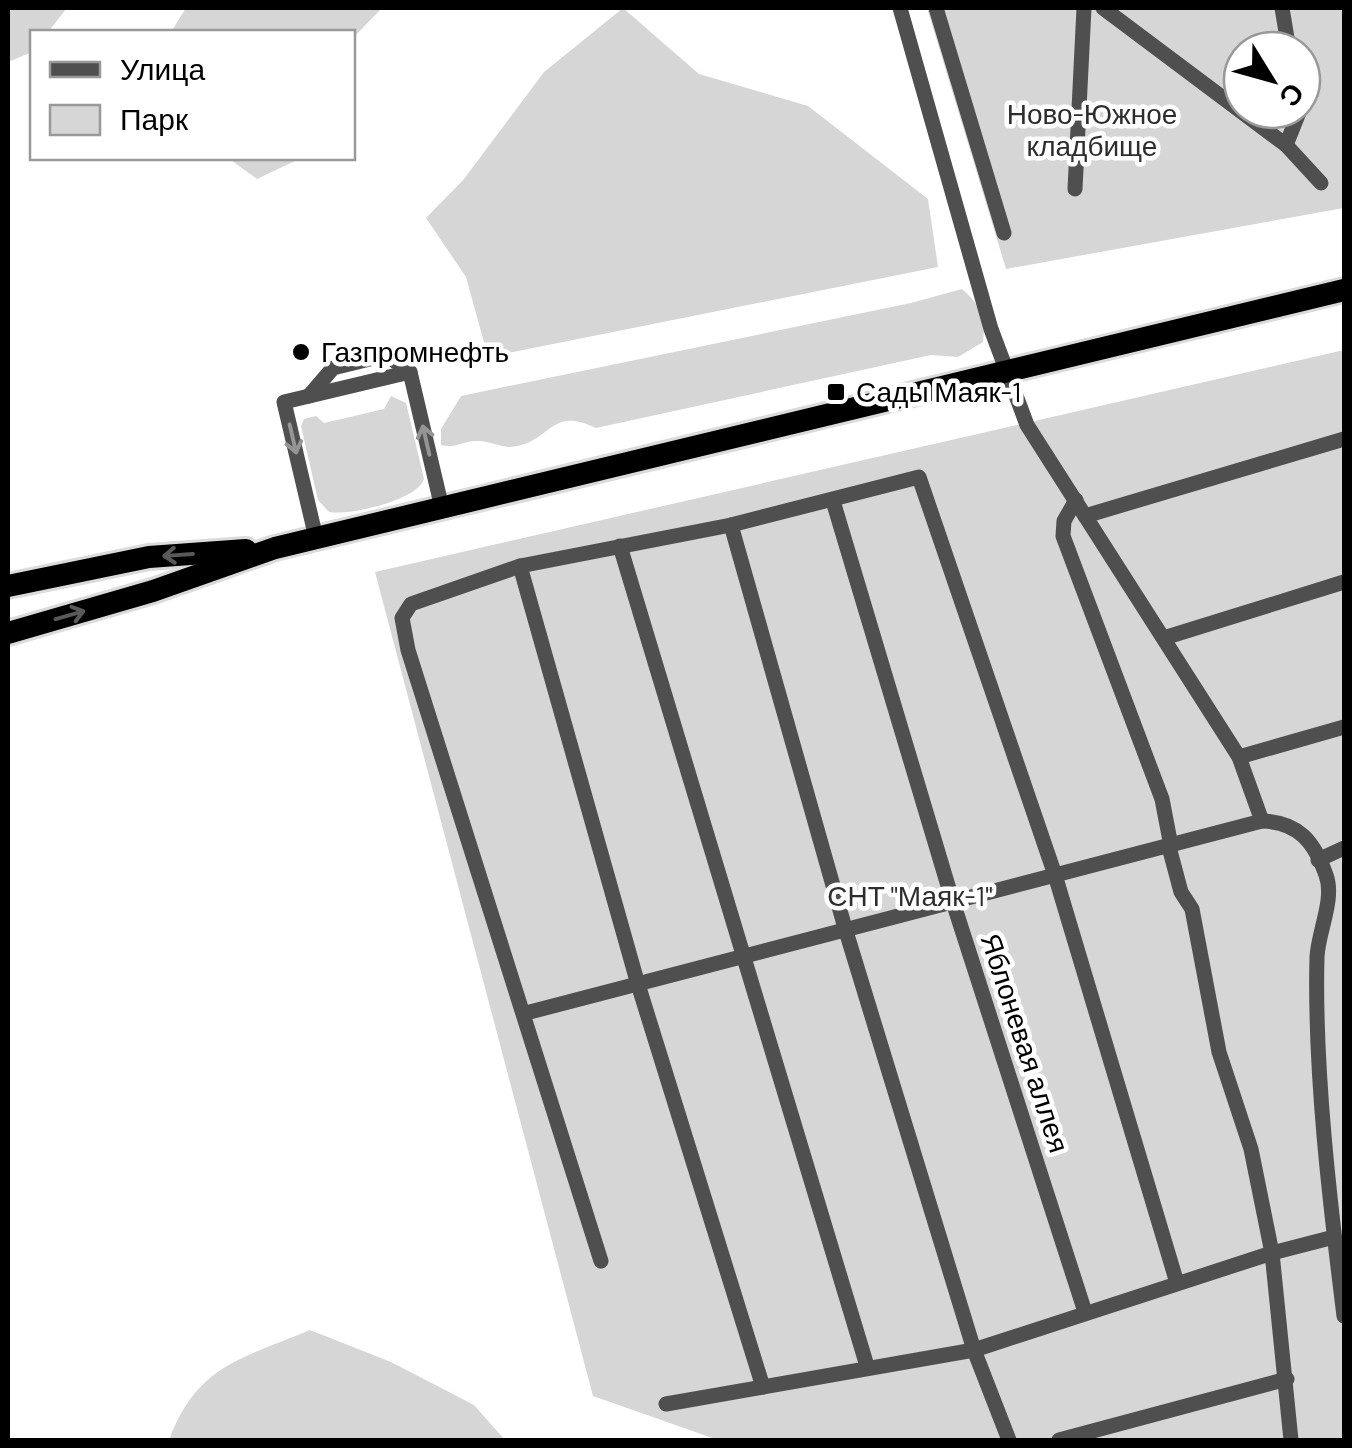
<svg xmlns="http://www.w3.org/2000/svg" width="1352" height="1448" font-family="Barlow,sans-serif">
	<rect width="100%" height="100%" fill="#fff"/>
	<!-- green -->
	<g fill="#d6d6d6" fill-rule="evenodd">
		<polygon points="8,8 67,8 48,32 32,32 32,52 8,62"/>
		<polygon points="186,8 382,8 353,38 352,32 171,32"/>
		<polygon points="623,8 699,74 808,106 928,199 938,267 488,357 466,277 426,218 464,179 544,72"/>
		<path d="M927 8H1344V208L1006 269ZM1242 50H1302V110H1242Z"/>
		<polygon points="228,158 301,158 257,179"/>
		<path d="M962 289C980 304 986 318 983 342L958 357 931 355 596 428C549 405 551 444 510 447 500 447 489 441 479 441 464 440 456 449 441 445V429L461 396 911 303Z"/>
		<polygon points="1344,350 1344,1440 718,1440 593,1396 375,572"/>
		<path d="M391 396 406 403 424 479C418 500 349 516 329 512L318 500 301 426 304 419 316 416 324 423 384 409Z"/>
		<path d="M310 1330 391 1362 474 1405 505 1440H169C197 1365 241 1359 310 1330Z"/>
	</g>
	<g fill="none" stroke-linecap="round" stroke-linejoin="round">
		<!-- highway casing -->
		<g stroke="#dbdbdb" stroke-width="28">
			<g id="highway">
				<polyline points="8,586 149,557 246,550"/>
				<polyline points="8,633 153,591 275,548 1344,290"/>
			</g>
		</g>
		<!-- minor -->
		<g stroke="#4f4f4f" stroke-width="15">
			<polyline points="936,8 1004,233"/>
			<polyline points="1103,8 1286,145 1321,183"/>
			<polyline points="1282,8 1289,50"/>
			<polyline points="1286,145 1300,110"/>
			<polyline points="1075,189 1084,8"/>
			<polyline points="309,396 333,368 386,355 410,372 442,508"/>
			<polyline points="1076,500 1064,521 1063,536 1162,799 1171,846"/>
			<polyline points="833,501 952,899 1085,1312"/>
			<polyline points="1085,516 1344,439"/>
			<polyline points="731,525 845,928 974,1350 1009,1440"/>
			<polyline points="316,538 284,402 410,372"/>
			<polyline points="620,546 867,1366"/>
			<polyline points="520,566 637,981 763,1387"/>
			<polyline points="1167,637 1344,582"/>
			<polyline points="1239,757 1344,727"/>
			<path d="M1262 821C1298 822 1314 841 1326 875 1335 899 1318 932 1317 957 1314 1069 1330 1204 1344 1316"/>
			<polyline points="1169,847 1181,892 1192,909 1219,1052 1251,1149 1272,1253 1291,1440"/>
			<polyline points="1318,860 1344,848"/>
			<polyline points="526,1013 1262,821 1239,757 1027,425 991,329 900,8"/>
			<polyline points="601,1261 408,650 402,618 411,604 520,566 731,525 919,477 1055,875 1177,1283"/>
			<polyline points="666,1404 974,1350 1272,1253 1334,1237"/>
			<polyline points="1059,1440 1287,1379"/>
		</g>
		<!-- highway -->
		<use href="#highway" stroke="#000" stroke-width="22"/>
	</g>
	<!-- one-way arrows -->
	<defs><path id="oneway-shaft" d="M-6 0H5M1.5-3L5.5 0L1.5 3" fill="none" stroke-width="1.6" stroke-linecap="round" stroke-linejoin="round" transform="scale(2.5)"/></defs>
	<g stroke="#959595">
		<use href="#oneway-shaft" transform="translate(293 439) rotate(77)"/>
		<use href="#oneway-shaft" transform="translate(426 440) rotate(-103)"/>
	</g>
	<g stroke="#595959">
		<use href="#oneway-shaft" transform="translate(178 555) rotate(176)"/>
		<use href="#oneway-shaft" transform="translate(70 615) rotate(-16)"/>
	</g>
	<!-- markers -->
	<g fill="#000" stroke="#fff" stroke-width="4">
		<circle cx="301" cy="352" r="10"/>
		<rect x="826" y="382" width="20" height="20" rx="5"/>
	</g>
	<g text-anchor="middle" stroke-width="9" stroke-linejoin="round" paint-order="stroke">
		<!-- park labels -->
		<g font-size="28" fill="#2d2d2d" stroke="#fff">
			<text x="1092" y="124">Ново-Южное<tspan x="1092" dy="32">кладбище</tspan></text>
			<text x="910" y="906">СНТ "Маяк-1"</text>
		</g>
		<!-- poi labels -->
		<g font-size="28" fill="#000" stroke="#fff" text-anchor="start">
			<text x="321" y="362">Газпромнефть</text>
			<text x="856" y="402">Сады Маяк-1</text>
		</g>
		<!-- street labels -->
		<g font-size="28" fill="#000" stroke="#fff">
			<text transform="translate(1025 1043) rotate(72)" y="10">Яблоневая аллея</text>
		</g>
	</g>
	<!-- border -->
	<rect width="1352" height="1448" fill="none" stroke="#000000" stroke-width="20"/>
	<!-- legend -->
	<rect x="30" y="30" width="325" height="130" fill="#ffffff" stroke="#999999" stroke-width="2.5"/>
	<rect x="50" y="62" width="50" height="15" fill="#4f4f4f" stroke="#999999" stroke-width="2.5"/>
	<text x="120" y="80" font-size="30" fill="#000000">Улица</text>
	<rect x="50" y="105" width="50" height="30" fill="#d6d6d6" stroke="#999999" stroke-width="2.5"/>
	<text x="120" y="130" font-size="30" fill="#000000">Парк</text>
	<!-- north arrow -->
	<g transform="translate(1272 80) rotate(127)"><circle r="48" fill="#ffffff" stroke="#999999" stroke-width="2.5"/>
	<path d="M0-8L18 38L0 25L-18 38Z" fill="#000000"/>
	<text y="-15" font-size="28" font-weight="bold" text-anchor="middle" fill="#000000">С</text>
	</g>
</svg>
